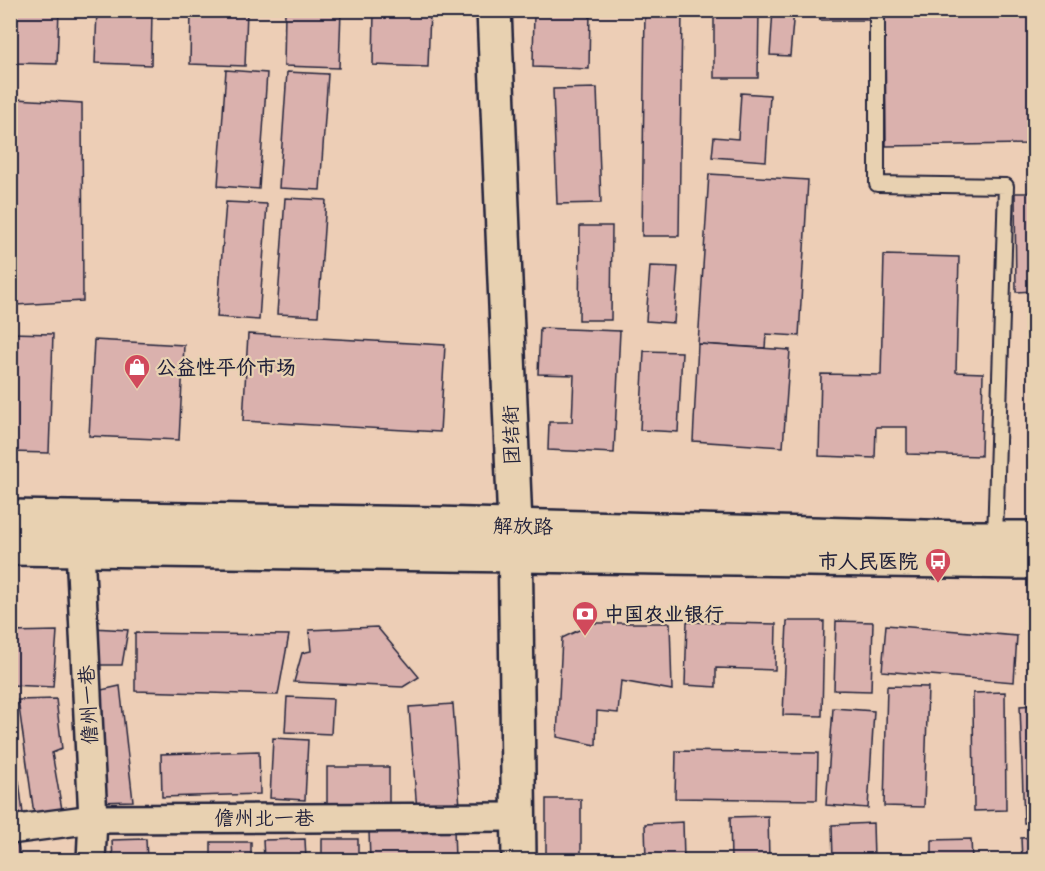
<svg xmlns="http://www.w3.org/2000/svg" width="1045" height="871" font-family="'Playpen Sans','LXGW WenKai TC',sans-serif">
	<rect width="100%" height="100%" fill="#edceb6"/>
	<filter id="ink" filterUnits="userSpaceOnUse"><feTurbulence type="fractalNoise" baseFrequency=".0167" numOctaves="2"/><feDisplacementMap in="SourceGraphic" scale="12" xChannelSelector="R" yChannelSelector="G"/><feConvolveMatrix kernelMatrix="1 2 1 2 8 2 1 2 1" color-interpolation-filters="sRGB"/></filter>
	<g filter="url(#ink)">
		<!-- building -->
		<g fill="#dab1ad" stroke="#22223b" stroke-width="1.5">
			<polygon points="10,10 59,10 57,64 10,63"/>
			<polygon points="97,10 152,10 151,65 95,63"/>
			<polygon points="191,10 247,10 245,66 190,64"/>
			<polygon points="285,10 341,10 339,68 284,66"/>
			<polygon points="374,10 430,10 428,67 373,65"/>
			<polygon points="534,10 590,10 589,69 533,67"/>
			<polygon points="645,10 682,10 679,236 642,236"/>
			<polygon points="714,10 759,10 758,78 714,78"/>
			<polygon points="773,10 794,10 790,56 770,55"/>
			<rect x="820" y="10" width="50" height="10"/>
			<polygon points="1034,12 1034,144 886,146 885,14"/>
			<polygon points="226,70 267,73 259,189 218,186"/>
			<polygon points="287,72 328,74 320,190 279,188"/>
			<polygon points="597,88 601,203 557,204 553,89"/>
			<polygon points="741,93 770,95 766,161 712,157 714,137 738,139"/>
			<polygon points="16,99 82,103 83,301 16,305"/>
			<polygon points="709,174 808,180 799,336 766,334 765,348 698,344"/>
			<polygon points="1015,193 1034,193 1034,291 1016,292"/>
			<polygon points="285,198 326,200 318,316 277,314"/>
			<polygon points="226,202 267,204 259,320 217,317"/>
			<polygon points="580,226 612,226 611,320 579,320"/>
			<polygon points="884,255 959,257 956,372 983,373 981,456 907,454 907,427 876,427 875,458 819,456 821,374 881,375"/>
			<polygon points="650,266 678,267 674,323 646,321"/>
			<polygon points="540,328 620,331 614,453 548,450 549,422 572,422 574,375 538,374"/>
			<polygon points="10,333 53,334 49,453 10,452"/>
			<polygon points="248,334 445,345 440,432 243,421"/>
			<polygon points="94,340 184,345 179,440 89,436"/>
			<polygon points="698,344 790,350 783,447 693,441"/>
			<polygon points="644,351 682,352 678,432 640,430"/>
			<polygon points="787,621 824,621 822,716 783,715"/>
			<polygon points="836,621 873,622 871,691 834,690"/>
			<polygon points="687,622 776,624 775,670 716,668 716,687 685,685"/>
			<polygon points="594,623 670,623 672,690 621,681 618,713 597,711 596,745 557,737 562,638"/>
			<polygon points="886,625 1017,636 1014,682 882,671"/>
			<polygon points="377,627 419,677 403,687 294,682 302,653 311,651 309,630"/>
			<polygon points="92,628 128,630 122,665 91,665"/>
			<polygon points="57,631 53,687 10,685 10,632"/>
			<polygon points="135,633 289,635 278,695 135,691"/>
			<polygon points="120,686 133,801 98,802 92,692"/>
			<polygon points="887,686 928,687 924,807 884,806"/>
			<polygon points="1005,692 1006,810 974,811 973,693"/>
			<polygon points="287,697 333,699 331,734 285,732"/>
			<polygon points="56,699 62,749 52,753 63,815 35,821 18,700"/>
			<polygon points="453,704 460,807 417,811 409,707"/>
			<polygon points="1034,705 1034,823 1024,823 1020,706"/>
			<polygon points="833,708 874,711 868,808 826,805"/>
			<polygon points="273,738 308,740 305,800 270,798"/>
			<polygon points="259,751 260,794 162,797 161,754"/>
			<polygon points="676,751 818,753 817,800 675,798"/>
			<polygon points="327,767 389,767 389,804 327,805"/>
			<polygon points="10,781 19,781 24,822 10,823"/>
			<rect x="546" y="799" width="35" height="61"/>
			<polygon points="768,816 769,860 731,860 730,817"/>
			<polygon points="683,822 684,860 646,860 645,824"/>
			<polygon points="873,823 874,860 833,860 832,825"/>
			<polygon points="454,828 455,860 370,860 369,831"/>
			<polygon points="17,836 20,860 10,860 10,837"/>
			<polygon points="1034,837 1034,860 1022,860 1021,838"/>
			<polygon points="146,839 147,860 113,860 112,840"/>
			<polygon points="305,839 306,860 264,860 263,840"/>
			<rect x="322" y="839" width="36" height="21"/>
			<polygon points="971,839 972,860 932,860 932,840"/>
			<rect x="211" y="842" width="40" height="18"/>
		</g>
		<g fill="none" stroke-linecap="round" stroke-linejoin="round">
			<!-- service casing -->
			<g stroke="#22223b" stroke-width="18">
				<polyline id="service" points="877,10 877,184 1006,186 995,538"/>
			</g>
			<!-- minor casing -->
			<g stroke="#22223b" stroke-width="32">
				<g id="minor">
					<polyline points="80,549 93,819 91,860"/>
					<polyline points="10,830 93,819 518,817"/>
				</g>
			</g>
			<!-- tertiary casing -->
			<g stroke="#22223b" stroke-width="38">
				<polyline id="tertiary" points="494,10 515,526 519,860"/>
			</g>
			<!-- primary casing -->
			<g stroke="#22223b" stroke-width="38">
				<g id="primary">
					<polyline points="10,517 436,524 963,538 1034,538"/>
					<polyline points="10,548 1034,562"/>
				</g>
			</g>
			<!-- service -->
			<use href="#service" stroke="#e8d1b1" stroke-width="14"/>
			<!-- minor -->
			<use href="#minor" stroke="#e8d1b1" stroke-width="27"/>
			<!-- tertiary -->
			<use href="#tertiary" stroke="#e8d1b1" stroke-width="33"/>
			<!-- primary -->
			<use href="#primary" stroke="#e8d1b1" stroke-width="33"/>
		</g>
	</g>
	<!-- icons -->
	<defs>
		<g id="shop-pin" transform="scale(1.35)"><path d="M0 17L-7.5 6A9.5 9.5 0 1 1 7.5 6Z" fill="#d1495b" stroke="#e8d1b1"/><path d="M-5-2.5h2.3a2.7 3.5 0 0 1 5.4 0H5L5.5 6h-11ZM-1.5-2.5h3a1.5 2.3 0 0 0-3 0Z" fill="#fff"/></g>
		<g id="bus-pin" transform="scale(1.35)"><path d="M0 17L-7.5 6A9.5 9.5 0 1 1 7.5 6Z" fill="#d1495b" stroke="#e8d1b1"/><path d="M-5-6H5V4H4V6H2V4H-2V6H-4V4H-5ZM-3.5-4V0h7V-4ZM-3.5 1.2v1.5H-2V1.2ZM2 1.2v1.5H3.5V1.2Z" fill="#fff"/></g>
		<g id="bank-pin" transform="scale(1.35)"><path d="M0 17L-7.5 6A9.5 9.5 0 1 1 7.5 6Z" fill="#d1495b" stroke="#e8d1b1"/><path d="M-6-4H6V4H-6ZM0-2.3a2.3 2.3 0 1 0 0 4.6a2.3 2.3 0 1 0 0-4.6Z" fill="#fff"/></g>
	</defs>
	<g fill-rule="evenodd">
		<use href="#shop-pin" x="137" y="367"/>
		<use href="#bus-pin" x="938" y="561"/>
		<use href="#bank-pin" x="585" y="614"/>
	</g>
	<g text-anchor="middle" stroke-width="4.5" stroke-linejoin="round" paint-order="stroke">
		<!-- poi labels -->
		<g font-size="20" font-weight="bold" fill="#22223b" stroke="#e8d1b1" text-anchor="start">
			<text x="156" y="374">公益性平价市场</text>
			<text x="918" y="568" text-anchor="end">市人民医院</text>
			<text x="604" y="621">中国农业银行</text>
		</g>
		<!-- street labels -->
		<g font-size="20" fill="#22223b" stroke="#e8d1b1">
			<text transform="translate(511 435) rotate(-92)" y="7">团结街</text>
			<text transform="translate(523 526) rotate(1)" y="7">解放路</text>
			<text transform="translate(88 705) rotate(-93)" y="7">儋州一巷</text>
			<text x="264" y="825">儋州北一巷</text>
		</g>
	</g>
	<!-- margin -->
	<rect width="1045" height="871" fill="none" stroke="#e8d1b1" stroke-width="36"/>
	<rect x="18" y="18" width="1009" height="835" fill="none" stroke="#22223b" stroke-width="2" filter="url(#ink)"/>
</svg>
